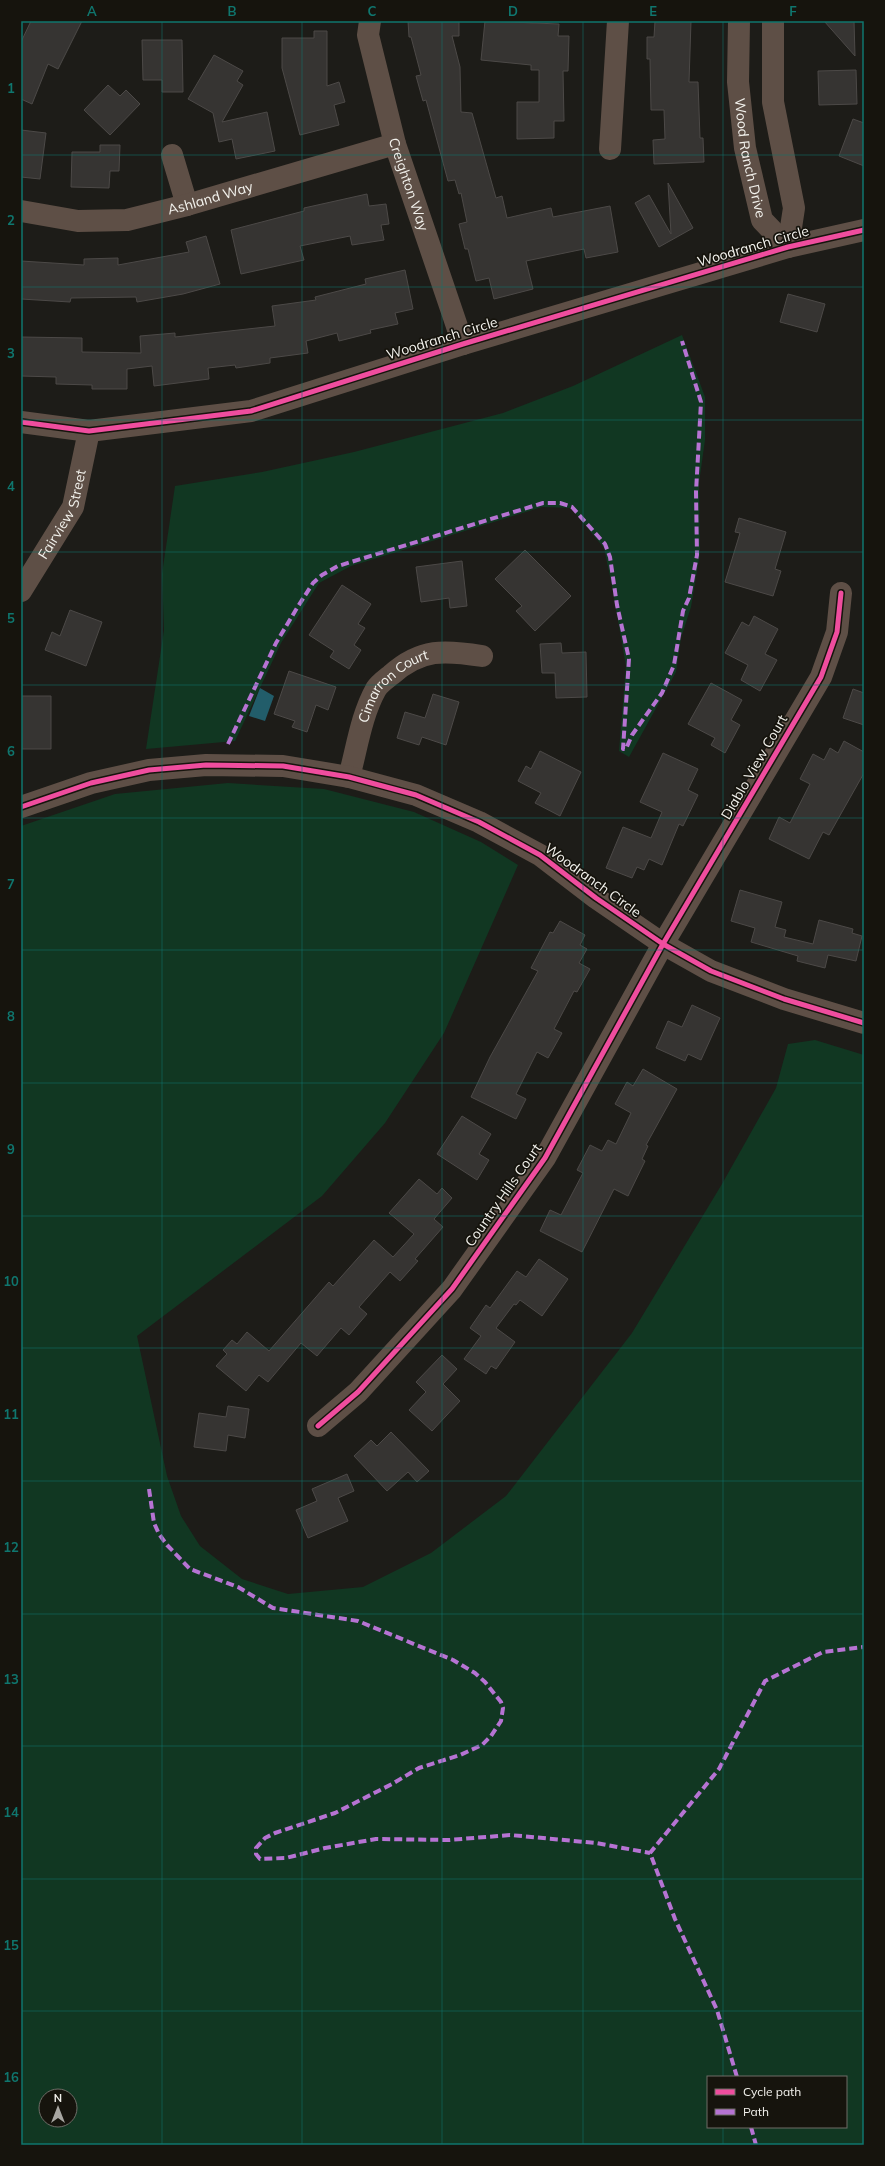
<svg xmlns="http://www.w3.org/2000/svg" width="885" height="2166" font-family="Mulish,sans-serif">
	<rect width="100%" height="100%" fill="#1d1c18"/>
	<!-- green -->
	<g fill="#113722" fill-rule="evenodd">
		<polygon points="682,335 705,397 705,440 699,483 700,553 691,607 681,638 676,672 629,757 619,751 626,666 611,581 604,548 571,508 542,507 351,566 319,583 281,643 235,741 146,749 164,630 162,574 175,486 262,472 354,452 503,413 573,386"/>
		<path d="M228 783 324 789 414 812 481 842 518 865 444 1033 385 1123 322 1196 137 1336 167 1476 181 1516 200 1546 242 1579 288 1594 363 1587 431 1553 506 1496 632 1333 722 1184 776 1088 788 1044 815 1040 864 1055V2145H21V826L115 794ZM708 2077H846V2127H708ZM46 2096H70V2120H46Z"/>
	</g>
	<!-- water -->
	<polygon fill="#225d6a" points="260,688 274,696 265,721 249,716"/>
	<!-- building -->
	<g fill="#363432" stroke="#4c4947">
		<polygon points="31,21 82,21 58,69 48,64 32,104 21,99 21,42"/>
		<polygon points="408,21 459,21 459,36 452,36 460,67 461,112 472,113 496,198 502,196 507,218 551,208 553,217 610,206 618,252 586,258 584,249 526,261 533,289 494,299 489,278 476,281 468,249 465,249 459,224 467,222 461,193 459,194 455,180 448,181 426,100 423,101 416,76 421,75 411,37 409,37"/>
		<polygon points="485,21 559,24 558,36 569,36 568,71 563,71 564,121 554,121 554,138 517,139 517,102 539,102 539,70 531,70 531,65 481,60"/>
		<polygon points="655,21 691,21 689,82 698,82 700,138 703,138 704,162 654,164 653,140 665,139 664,110 651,110 650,59 647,59 647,37 654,37"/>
		<polygon points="824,21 854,21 855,56"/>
		<polygon points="314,31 327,31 327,86 339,82 345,102 334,105 339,125 300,135 282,68 282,38 314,38"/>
		<polygon points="142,40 182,40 183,92 162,92 162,80 143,80"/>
		<polygon points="214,55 243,71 237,81 243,85 222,122 267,112 275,151 236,159 232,139 219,142 213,113 188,99"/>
		<polygon points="856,70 857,104 819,105 818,71"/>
		<polygon points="108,85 120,96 126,90 140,104 110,135 84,110"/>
		<polygon points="853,119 864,123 864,166 839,156"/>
		<polygon points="21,130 46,133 40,179 21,177"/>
		<polygon points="100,145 120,145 119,171 110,171 109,188 71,187 72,152 100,152"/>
		<polygon points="668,183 693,228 659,247 635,203 649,195 671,234"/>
		<polygon points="367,194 369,206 386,204 389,224 381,225 384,240 352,245 350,236 300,246 304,260 241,274 231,230 304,211 304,208"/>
		<polygon points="206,236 220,284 183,294 137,302 136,297 71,298 70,302 21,299 21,261 84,265 84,259 118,258 118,265 189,252 186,242"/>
		<polygon points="405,270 413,309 395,313 398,324 370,330 371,333 339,341 337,333 306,341 308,353 270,358 270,363 236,368 235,365 208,368 209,379 154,386 152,366 127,369 127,389 92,389 92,385 56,384 56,377 21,376 21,337 82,338 82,352 141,353 140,336 175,333 175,337 275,326 272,306 316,300 315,297 366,284 365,279"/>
		<polygon points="788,294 825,304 817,332 780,322"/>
		<polygon points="739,518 786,532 775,569 781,571 773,596 725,582 740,533 735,532"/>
		<polygon points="525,550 571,596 535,631 516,611 522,606 495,579"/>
		<polygon points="462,561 467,606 450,608 449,598 421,602 416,567"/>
		<polygon points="342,585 371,604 358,624 365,628 354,645 361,650 349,669 330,657 334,651 309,635"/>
		<polygon points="70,610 102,622 86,666 45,650 52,632 60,636"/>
		<polygon points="754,616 778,629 765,654 777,660 760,691 741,680 748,665 725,653 742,622 749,626"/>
		<polygon points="561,643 562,653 586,652 587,697 556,698 555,673 542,673 540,644"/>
		<polygon points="289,671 336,687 328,710 316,705 307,732 292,727 295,721 274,714"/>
		<polygon points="711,683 742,700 731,720 740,725 725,753 711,745 715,738 688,724"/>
		<polygon points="853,689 864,693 864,725 843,718"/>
		<polygon points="433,694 459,702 446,745 422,737 419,745 397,738 405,712 425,718"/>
		<polygon points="21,696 51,696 51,749 22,749"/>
		<polygon points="844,741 864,752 864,773 829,835 823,832 809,859 769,839 779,817 790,823 810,784 800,779 813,754 824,760 830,748 838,753"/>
		<polygon points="540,751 581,772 560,816 535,803 541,793 518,781 526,766 531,769"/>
		<polygon points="663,753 698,769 688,790 698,795 683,826 679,824 662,865 649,859 644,870 637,867 632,878 606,868 623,827 651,838 662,812 640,802"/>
		<polygon points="740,890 782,902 775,927 786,930 784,937 813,944 819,920 853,929 852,933 862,936 856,961 828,955 825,968 797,961 798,956 751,942 755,928 731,921"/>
		<polygon points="560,921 585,935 580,945 587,949 579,963 590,969 577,992 574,991 554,1029 562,1033 548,1058 537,1052 516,1094 526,1099 516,1119 471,1097 490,1057 538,971 531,968 550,932 553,933"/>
		<polygon points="692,1005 720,1018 701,1060 688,1054 685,1061 656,1048 668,1021 682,1027"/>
		<polygon points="643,1069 677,1089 646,1145 648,1146 642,1159 645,1161 628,1196 614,1189 582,1252 540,1231 550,1210 561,1215 583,1173 577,1170 590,1145 602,1151 608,1140 616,1144 631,1113 615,1104 627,1082 633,1086"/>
		<polygon points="462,1116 491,1134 479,1154 489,1160 477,1180 437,1154"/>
		<polygon points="419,1179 437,1194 442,1188 452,1198 434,1219 443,1227 415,1259 418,1261 400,1281 390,1272 359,1307 367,1314 349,1335 341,1328 317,1356 301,1343 268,1382 259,1375 246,1391 216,1366 227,1354 223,1350 232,1340 237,1344 247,1332 269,1351 329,1282 333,1286 374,1240 393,1257 414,1234 389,1213"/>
		<polygon points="539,1259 568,1279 542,1316 520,1300 516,1305 514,1304 496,1328 515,1342 496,1369 491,1366 486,1374 464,1359 481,1336 470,1328 486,1305 490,1308 517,1271 526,1277"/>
		<polygon points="442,1355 457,1369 443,1384 460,1401 432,1431 409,1410 426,1392 416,1382"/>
		<polygon points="228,1406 249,1409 245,1438 228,1435 226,1451 194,1447 199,1413 226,1417"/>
		<polygon points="391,1432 429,1471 417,1482 408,1472 387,1491 354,1456 371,1440 377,1446"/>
		<polygon points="347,1474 354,1491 338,1498 348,1521 308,1538 296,1510 317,1501 312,1489"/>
	</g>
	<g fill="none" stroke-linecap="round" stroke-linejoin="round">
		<!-- minor -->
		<g stroke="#5e4f46" stroke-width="22">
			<path id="s1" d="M370 21 368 35 395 144 463 344"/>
			<path id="s2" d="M739 21 738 82 745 148 762 220 788 247"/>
			<polyline points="773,21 773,102 794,208 788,247"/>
			<polyline points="610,149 618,21"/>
			<polyline points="172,155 187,205"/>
			<path id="s3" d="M21 211 78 221 127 220 187 205 395 144"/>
			<polyline points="21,422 89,431 251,411 463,344 788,247 864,230"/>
			<path id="s4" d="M21 591 73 507 89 431"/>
			<path id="s5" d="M349 777C357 748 361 716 376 689 379 684 386 679 391 675 421 648 445 650 482 656"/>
			<polyline points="21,807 91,783 149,770 206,765 283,766 349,777 416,795 479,822 540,855 596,898 663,944 711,971 784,999 864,1023"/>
			<polyline points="318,1426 358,1392 452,1289 545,1158 663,944 821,677 837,632 841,593"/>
		</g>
		<!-- quiet -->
		<g stroke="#b673d3" stroke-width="4" stroke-dasharray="8 4" stroke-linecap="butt">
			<polyline points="228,744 276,643 297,608 313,583 322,575 338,566 543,503 560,503 572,507 605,544 610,557 617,605 629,659 623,749 626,749 632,735 662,693 674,665 683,611 689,598 697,555 696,492 701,402 682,341"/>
			<polyline points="149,1489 154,1523 159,1534 167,1545 190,1569 238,1587 273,1608 358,1621 453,1660 475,1673 485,1682 501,1702 503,1708 501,1721 491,1736 482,1745 460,1755 419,1768 392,1784 335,1813 275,1833 265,1838 256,1848 256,1854 260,1859 286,1858 325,1848 376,1839 449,1840 510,1835 596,1843 650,1853"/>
			<polyline points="737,2077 717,2010 675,1919 650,1853 719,1769 765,1681 823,1652 864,1647"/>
			<polyline points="751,2127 756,2145"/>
		</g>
		<!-- cycleway casing -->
		<g stroke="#16140d" stroke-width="8">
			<g id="cycleway">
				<polyline points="21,422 89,431 251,411 463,344 788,247 864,230"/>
				<polyline points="21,807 91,783 149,770 206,765 283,766 349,777 416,795 479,822 540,855 596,898 663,944 711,971 784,999 864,1023"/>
				<polyline points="318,1426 358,1392 452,1289 545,1158 663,944 821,677 837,632 841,593"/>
			</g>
		</g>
		<!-- cycleway -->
		<use href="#cycleway" stroke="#ef4d9e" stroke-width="5"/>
	</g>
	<!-- grid -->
	<path fill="none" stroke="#0f766e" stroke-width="1" stroke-opacity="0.55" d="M162 21V2145M302 21V2145M442 21V2145M583 21V2145M723 21V2077M21 155H864M21 287H864M21 420H864M21 552H864M21 685H864M21 818H864M21 950H864M21 1083H864M21 1216H864M21 1348H864M21 1481H864M21 1614H864M21 1746H864M21 1879H864M21 2011H864M723 2127V2145"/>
	<g text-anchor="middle" stroke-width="3.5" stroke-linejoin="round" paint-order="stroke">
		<!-- street labels -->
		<g font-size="14" fill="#f3f2ed" stroke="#16140d">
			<text dy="5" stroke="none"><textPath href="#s2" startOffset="138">Wood Ranch Drive</textPath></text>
			<text dy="5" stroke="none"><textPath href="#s1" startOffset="169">Creighton Way</textPath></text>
			<text dy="5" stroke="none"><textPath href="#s3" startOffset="193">Ashland Way</textPath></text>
			<text transform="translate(753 246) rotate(-16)" y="5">Woodranch Circle</text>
			<text transform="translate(442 338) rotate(-17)" y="5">Woodranch Circle</text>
			<text dy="5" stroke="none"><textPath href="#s4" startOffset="88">Fairview Street</textPath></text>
			<text dy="5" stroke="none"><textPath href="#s5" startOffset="106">Cimarron Court</textPath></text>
			<text transform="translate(754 767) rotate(-60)" y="5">Diablo View Court</text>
			<text transform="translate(593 880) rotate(36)" y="5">Woodranch Circle</text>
			<text transform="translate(503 1195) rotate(-55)" y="5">Country Hills Court</text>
		</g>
	</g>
	<!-- border -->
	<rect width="885" height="2166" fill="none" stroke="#16140d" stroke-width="44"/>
	<!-- legend -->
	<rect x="707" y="2076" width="140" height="52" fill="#16140d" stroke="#6e6d67"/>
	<rect x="715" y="2089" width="20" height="6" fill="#ef4d9e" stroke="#6e6d67"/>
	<text x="743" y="2096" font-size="12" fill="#f3f2ed">Cycle path</text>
	<rect x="715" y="2109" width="20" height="6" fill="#b673d3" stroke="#6e6d67"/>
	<text x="743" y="2116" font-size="12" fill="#f3f2ed">Path</text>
	<!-- north arrow -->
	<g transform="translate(58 2108)"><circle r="19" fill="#16140d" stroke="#6e6d67"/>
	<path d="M0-3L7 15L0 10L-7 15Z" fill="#a8a7a2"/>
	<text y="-6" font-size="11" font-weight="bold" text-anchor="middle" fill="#f3f2ed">N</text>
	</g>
	<rect x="22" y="22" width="841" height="2122" fill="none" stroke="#0f766e" stroke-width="1.5"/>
	<g font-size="13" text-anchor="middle" font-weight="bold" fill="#0f766e">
		<text x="92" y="16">A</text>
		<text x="232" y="16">B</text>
		<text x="372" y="16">C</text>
		<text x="513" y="16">D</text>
		<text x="653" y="16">E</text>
		<text x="793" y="16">F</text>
		<text x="11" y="93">1</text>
		<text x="11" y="225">2</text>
		<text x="11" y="358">3</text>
		<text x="11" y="491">4</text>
		<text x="11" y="623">5</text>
		<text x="11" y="756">6</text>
		<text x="11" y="889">7</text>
		<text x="11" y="1021">8</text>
		<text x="11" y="1154">9</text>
		<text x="11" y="1286">10</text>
		<text x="11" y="1419">11</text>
		<text x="11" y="1552">12</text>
		<text x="11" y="1684">13</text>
		<text x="11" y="1817">14</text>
		<text x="11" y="1950">15</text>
		<text x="11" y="2082">16</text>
	</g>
</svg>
